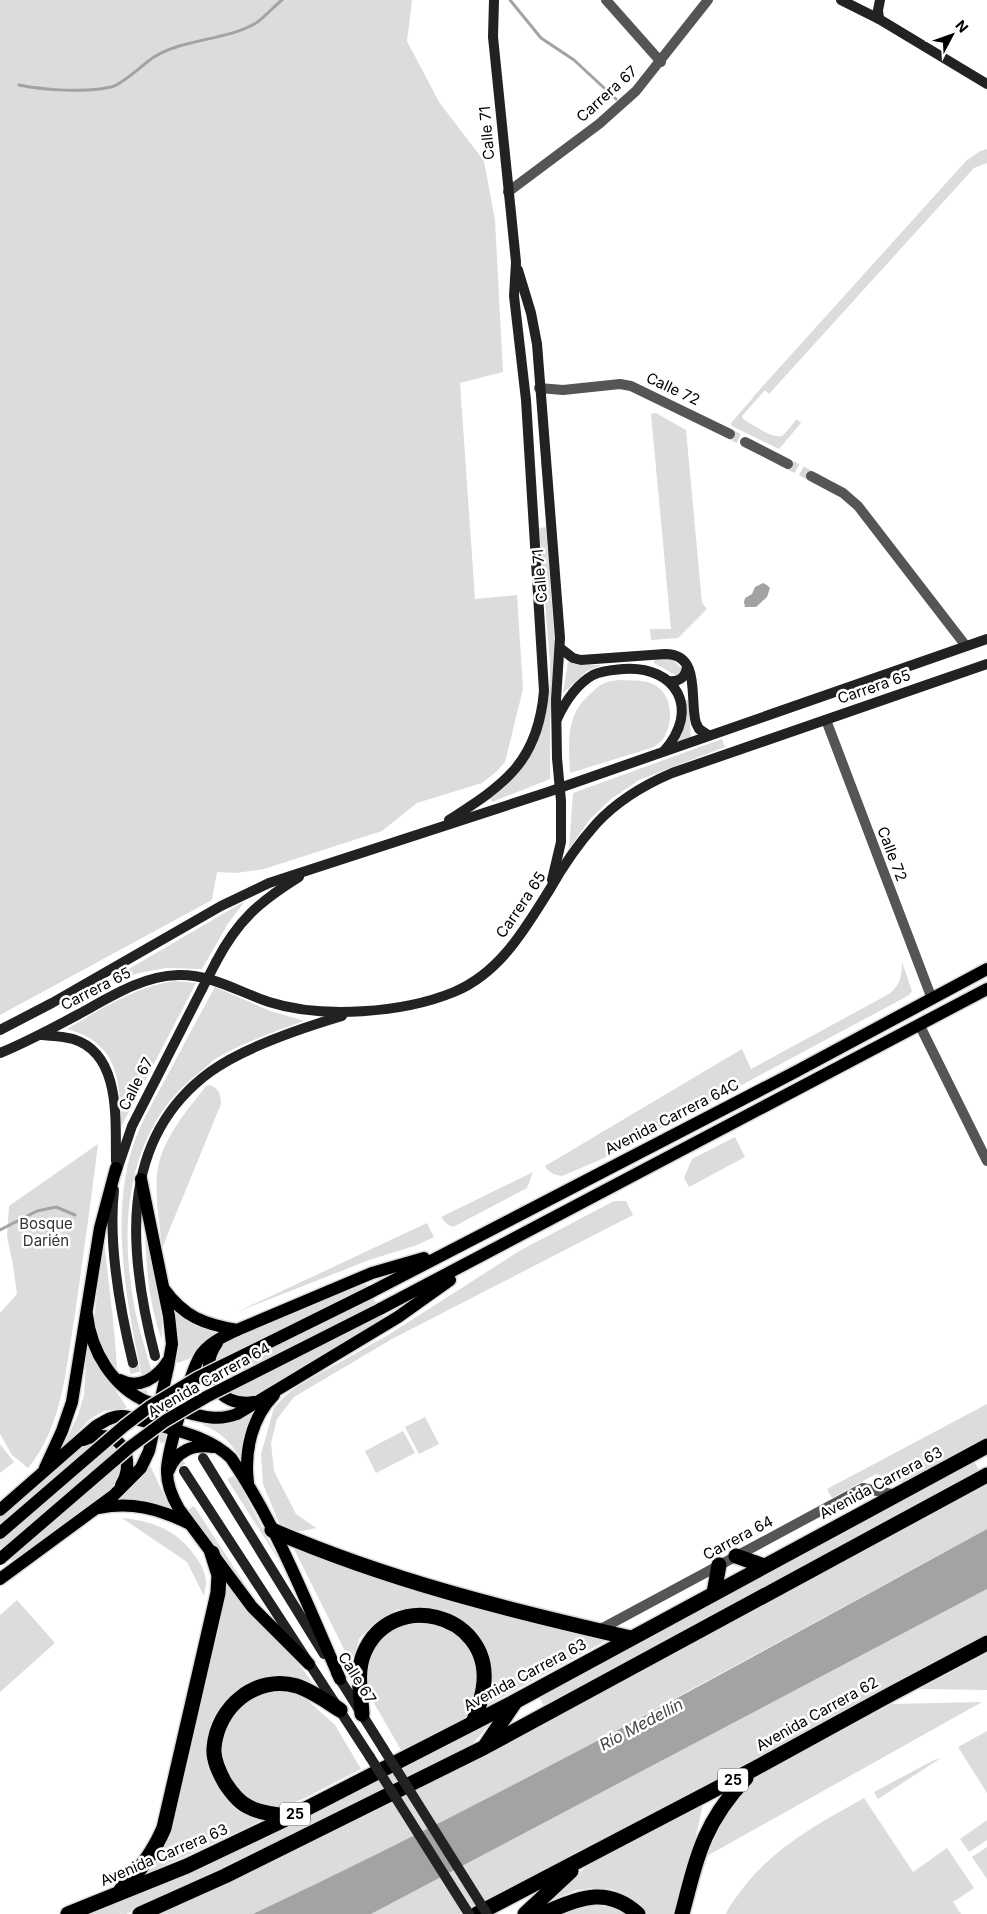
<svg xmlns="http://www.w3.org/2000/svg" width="987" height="1914" font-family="Inter,sans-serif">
	<rect width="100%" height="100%" fill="#fff"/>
	<!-- green -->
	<g fill="#dcdcdc">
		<polygon points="0,0 412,0 407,41 439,102 484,161 495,220 503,372 460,383 475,599 517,595 523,689 505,762 496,772 482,783 417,803 382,831 264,869 236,873 217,872 212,900 0,1015"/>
		<path d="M987 149V163L974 168 769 394 765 390 742 416 743 419C751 424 776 441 783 435 788 431 792 424 797 419L801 423 779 449 732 426 731 423 762 387 966 161 980 151Z"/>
		<polygon points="656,413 686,430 702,603 707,609 678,638 651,640 650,629 671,629 651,414"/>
		<path d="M546 527 556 657 550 725V779L492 802 490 798C537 764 551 719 550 663L539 528Z"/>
		<polygon points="670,657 683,670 677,676 654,663 654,659"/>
		<polygon points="568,662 581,665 602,665 587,671 563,693"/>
		<path d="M621 680C634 681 649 679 659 688 673 699 673 725 663 739 661 742 657 744 654 747L570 773C569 745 565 717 588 696 602 683 602 682 621 680Z"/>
		<polygon points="685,700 688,700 691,737 678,742 684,727"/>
		<polygon points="722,739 725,747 639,780 611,799 590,819 569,849 573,793"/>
		<polygon points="245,901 227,925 202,969 166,968 139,973 103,984"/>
		<path d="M902 962 912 991 909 995 902 999 609 1156 562 1176C555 1175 549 1173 545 1166L742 1049 751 1069 889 994C900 985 902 977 902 962Z"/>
		<path d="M174 981 196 983 121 1127C120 1081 119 1043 67 1029 103 1008 133 988 174 981Z"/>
		<path d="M215 987 268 1010 304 1021C277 1031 249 1040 224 1054 215 1058 207 1066 200 1072 129 1126 119 1217 133 1299 137 1324 145 1348 152 1372L142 1377C127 1304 109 1216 134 1143 142 1120 155 1099 166 1078 182 1048 198 1018 215 987Z"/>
		<path d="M210 1085C219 1089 221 1094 221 1104L162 1248C160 1226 155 1198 157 1175 160 1141 186 1112 206 1086Z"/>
		<polygon points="735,1137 745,1157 689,1187 684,1178 692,1159"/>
		<path d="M98 1144C91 1201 83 1257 75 1314 66 1367 63 1426 28 1468L12 1455 0 1434V1313L17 1294 13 1265 7 1236 9 1206Z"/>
		<polygon points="533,1172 527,1188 453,1227 447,1224 441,1217"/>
		<polygon points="614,1201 626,1201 633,1215 392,1339 294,1397 277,1419 271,1443 274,1471 296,1514 316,1528 303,1531 292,1531 279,1523 263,1484 261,1454 274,1408 284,1397 296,1387 388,1335 521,1250"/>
		<polygon points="427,1223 434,1237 417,1245 369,1260 237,1312"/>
		<path d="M145 1230 162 1319V1340C149 1305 146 1267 145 1230Z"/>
		<path d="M104 1239C108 1282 115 1326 117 1369 104 1355 96 1339 94 1319Z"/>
		<path d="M366 1284 384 1318 257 1396C251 1397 244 1399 237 1396 221 1391 210 1363 218 1348 220 1345 224 1342 226 1339Z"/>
		<polygon points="174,1305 202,1325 218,1333 199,1346 189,1359 177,1363"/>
		<polygon points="87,1345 127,1408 104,1411 90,1419 63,1447 78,1415 84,1395"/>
		<polygon points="987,1404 987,1440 906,1484 876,1474 832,1498 827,1489"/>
		<path d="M252 1411 243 1438V1461C230 1443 224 1433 202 1425L220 1422Z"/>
		<polygon points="425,1417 439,1444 419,1454 405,1427"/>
		<polygon points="403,1431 415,1453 376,1473 365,1451"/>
		<polygon points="100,1440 112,1444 118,1450 123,1465 114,1488 13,1562 0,1547 0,1517 72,1454 87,1443"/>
		<polygon points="0,1444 14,1462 0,1473"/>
		<path d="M148 1461 170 1508C155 1501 139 1502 122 1501L119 1496Z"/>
		<polygon points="974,1461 980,1472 545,1708 539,1697"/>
		<polygon points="235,1475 280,1562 227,1479"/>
		<polygon points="987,1482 987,1529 548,1767 364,1862 253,1914 151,1914"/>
		<polygon points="194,1506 252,1595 188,1510"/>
		<path d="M122 1518C153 1521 177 1530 195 1556 201 1564 205 1571 206 1581 206 1586 205 1591 204 1596L187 1562Z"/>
		<polygon points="292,1545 611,1638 486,1706 469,1629 452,1614 428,1608 398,1609 375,1622 359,1639 352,1665"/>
		<polygon points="227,1583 260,1625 292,1655 312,1682 268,1678 250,1682 229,1696 216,1716 206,1738 207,1761 214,1778 227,1796 265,1819 142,1876 161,1851 171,1830 185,1754"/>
		<polygon points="987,1589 987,1636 493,1899 461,1914 371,1914"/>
		<polygon points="17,1600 55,1643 0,1692 0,1615"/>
		<polygon points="409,1620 452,1627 469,1646 477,1664 477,1686 475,1703 465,1718 401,1750 363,1684 370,1651 387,1632"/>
		<polygon points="987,1653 987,1690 920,1689"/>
		<polygon points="269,1692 288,1692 304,1697 335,1725 361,1769 303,1799 277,1808 253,1802 235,1787 224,1767 220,1745 226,1728 239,1709 253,1697"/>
		<polygon points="982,1702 707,1856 729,1806 751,1778 892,1704"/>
		<polygon points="491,1723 469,1748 259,1854 126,1914 88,1914 262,1838"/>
		<polygon points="987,1731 987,1793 958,1747"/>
		<polygon points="941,1758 878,1799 874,1792 934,1760"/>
		<path d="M864 1798 913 1872 947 1848 974 1888 953 1902 961 1914H726C729 1906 735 1899 740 1892 772 1848 818 1824 864 1798Z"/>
		<polygon points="703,1805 678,1914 645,1914 631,1898 612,1889 592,1888 577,1890 551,1900 589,1864"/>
		<polygon points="987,1820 987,1840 969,1852 960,1839"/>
		<polygon points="987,1847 987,1879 972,1857"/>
		<polygon points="609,1901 630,1914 562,1914 589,1903"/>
	</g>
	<!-- water -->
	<g fill="#a3a3a3">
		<polygon points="763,583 767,585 770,588 767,597 756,607 745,607 744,602 745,598 752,594 755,587"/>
		<path d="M987 1529V1589L371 1914H253C503 1797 744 1661 987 1529Z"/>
	</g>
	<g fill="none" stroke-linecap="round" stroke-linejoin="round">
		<!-- stream -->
		<g stroke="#a3a3a3" stroke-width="3">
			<polyline points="510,0 541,38 574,60 616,99"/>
			<path d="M19 85C44 90 85 93 111 87 122 85 143 64 154 57 185 38 225 41 256 23 265 17 273 7 282 0"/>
			<polyline points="0,1230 37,1211 56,1207 75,1215"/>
		</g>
		<!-- street-tunnel -->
		<g stroke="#d9d9d9" stroke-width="10" stroke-dasharray="10 5" stroke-linecap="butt">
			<polyline points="730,434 745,442"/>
			<polyline points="788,464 811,476"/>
		</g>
		<!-- secondary-tunnel -->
		<path stroke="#d9d9d9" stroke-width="10" stroke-dasharray="10 5" stroke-linecap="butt" d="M133 1363C143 1407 161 1434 184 1471"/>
		<!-- primary casing -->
		<g stroke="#dbdbdb" stroke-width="15">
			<g id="primary">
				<path d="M164 1289C184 1317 204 1324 237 1330"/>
				<polyline points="371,1292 797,1071 987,969"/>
				<polyline points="380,1309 987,989"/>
				<path d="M87 1315C91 1351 113 1388 148 1402 159 1406 173 1409 185 1412 203 1417 219 1421 237 1414L398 1317 450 1280"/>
				<path d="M217 1343C196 1372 218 1408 254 1402"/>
				<path d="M120 1380C139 1390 157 1378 168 1361"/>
				<path d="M83 1440C89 1438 95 1435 102 1436 128 1437 133 1467 121 1485"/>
				<polyline points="45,1468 62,1431 72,1402 100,1228 116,1168"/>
				<path d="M169 1470C176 1451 193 1444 213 1447"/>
				<path d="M248 1483C244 1451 252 1417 274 1395"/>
				<path d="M99 1508C131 1501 159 1509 188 1523"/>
				<path d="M0 1510 96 1426C104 1422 111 1416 121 1416 131 1416 141 1421 151 1423 178 1431 210 1437 231 1458 276 1524 308 1606 340 1679"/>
				<polyline points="0,1579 114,1495 141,1468 149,1451 168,1367 172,1344 169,1316 141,1179"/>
				<path d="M309 1664 252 1607 179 1509C172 1497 167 1486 167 1472 166 1456 192 1365 202 1353 211 1342 224 1336 237 1330L372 1273 424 1258"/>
			</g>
		</g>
		<!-- highway casing -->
		<g stroke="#dbdbdb" stroke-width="18">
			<g id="highway">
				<path d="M272 1530C387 1580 508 1610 631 1638"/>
				<polyline points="736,1556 764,1566"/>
				<polyline points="714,1593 719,1565"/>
				<path d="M362 1714C361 1694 356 1672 364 1653 391 1589 489 1612 484 1682 483 1696 478 1710 473 1723"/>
				<polyline points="486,1745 515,1702"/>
				<path d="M290 1817C277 1814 261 1814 249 1807 239 1803 231 1792 225 1783 219 1772 213 1760 214 1748 217 1707 256 1674 297 1686 312 1691 326 1701 340 1710"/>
				<path d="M121 1890C139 1872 154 1852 164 1828L218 1593 219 1575 212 1553"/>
				<polyline points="68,1914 187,1866 290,1817 516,1701 987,1446"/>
				<polyline points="140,1914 225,1876 485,1747 987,1475"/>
				<polyline points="477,1914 754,1769 891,1694 987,1643"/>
				<polyline points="525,1914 571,1871"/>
				<path d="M541 1914C577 1900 605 1884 638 1914"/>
				<path d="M682 1914C697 1856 704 1822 746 1778"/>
			</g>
		</g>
		<!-- street -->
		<g stroke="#555" stroke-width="10">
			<polyline points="606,0 661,62"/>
			<polyline points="508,192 599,124 636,91 708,0"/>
			<polyline points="539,388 563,390 620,384 631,386 730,434"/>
			<polyline points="745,442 788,464"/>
			<polyline points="811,476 843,493 858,506 966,646"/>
			<polyline points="826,720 932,999"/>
			<polyline points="919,1024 987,1161"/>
			<polyline points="599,1630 863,1488 896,1495"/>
		</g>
		<!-- secondary -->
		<g stroke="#222" stroke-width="10">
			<polyline points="841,0 879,19 987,84"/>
			<polyline points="879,19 878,10 880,0"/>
			<polyline points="518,270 531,313 537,344 560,638 556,700 557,758"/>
			<path d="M560 648 573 658 581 660 665 654C702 654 689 700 696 723L699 729 708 735"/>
			<path d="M669 681C680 682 686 677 687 666"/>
			<path d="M557 719C565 702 577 684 593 675 603 670 613 670 623 669 677 665 701 710 664 751"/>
			<path d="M449 820C505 784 538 762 544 691L526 400 514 296 516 262 493 37 494 0"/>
			<polyline points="552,880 561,842 561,801"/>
			<path d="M216 962C238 920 259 902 299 877"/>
			<polyline points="0,1030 52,1003 221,906 269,883 548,792 987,639"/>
			<path d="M42 1035C52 1036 63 1036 73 1039 122 1054 115 1122 116 1161"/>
			<path d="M0 1053C27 1042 53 1028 79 1014 110 997 142 976 178 975 211 974 239 992 269 1002 322 1019 403 1013 454 992 500 973 525 929 550 889 563 866 579 843 596 824 617 801 644 785 672 773L987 664"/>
			<polyline points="116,1173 132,1126 202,989"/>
			<path d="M114 1190C108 1245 120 1310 133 1363"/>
			<path d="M155 1356C129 1256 116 1141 210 1072 244 1047 302 1028 342 1016"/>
			<polyline points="203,1458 324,1654"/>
			<polyline points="184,1471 370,1757"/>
			<polyline points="336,1673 383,1748"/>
		</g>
		<!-- primary -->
		<use href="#primary" stroke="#000" stroke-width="12"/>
		<!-- highway -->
		<use href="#highway" stroke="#000" stroke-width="15"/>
		<!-- primary-bridge casing -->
		<g stroke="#dbdbdb" stroke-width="15" stroke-linecap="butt">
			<g id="primary-bridge">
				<polyline points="0,1533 124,1426 149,1407 197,1378 371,1292"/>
				<polyline points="0,1559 130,1447 165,1421 206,1397 380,1309"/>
			</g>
		</g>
		<!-- secondary-bridge -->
		<g stroke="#222" stroke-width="10">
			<polyline points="557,758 561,801"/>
			<polyline points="202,989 216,962"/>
			<polyline points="383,1748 487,1914"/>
			<polyline points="370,1757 469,1914"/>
		</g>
		<!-- primary-bridge -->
		<use href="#primary-bridge" stroke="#000" stroke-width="12"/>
	</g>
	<g text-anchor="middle" stroke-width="5" stroke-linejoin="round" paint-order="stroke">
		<!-- shield labels -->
		<g fill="#fff" stroke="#4c4c4c" stroke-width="1">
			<rect x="718" y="1768.5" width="30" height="23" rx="4"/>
			<rect x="280" y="1802.5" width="30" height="23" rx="4"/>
		</g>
		<g font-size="14" font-weight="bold" fill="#000">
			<text x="733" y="1785">25</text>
			<text x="295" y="1819">25</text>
		</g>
		<!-- street labels -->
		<g font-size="15" fill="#000" stroke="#fff">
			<text transform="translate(607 94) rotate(-42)" y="5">Carrera 67</text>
			<text transform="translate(487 133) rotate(-95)" y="5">Calle 71</text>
			<text transform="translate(673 389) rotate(25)" y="5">Calle 72</text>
			<text transform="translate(540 576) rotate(-95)" y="5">Calle 71</text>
			<text transform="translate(874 687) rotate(-19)" y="5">Carrera 65</text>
			<text transform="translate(892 854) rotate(69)" y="5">Calle 72</text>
			<text transform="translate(521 905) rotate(-56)" y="5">Carrera 65</text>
			<text transform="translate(96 989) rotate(-27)" y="5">Carrera 65</text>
			<text transform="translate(136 1084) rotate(-63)" y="5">Calle 67</text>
			<text transform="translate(672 1117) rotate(-27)" y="5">Avenida Carrera 64C</text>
			<text transform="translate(209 1380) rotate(-29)" y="5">Avenida Carrera 64</text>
			<text transform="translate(881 1483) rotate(-28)" y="5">Avenida Carrera 63</text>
			<text transform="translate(738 1538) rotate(-28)" y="5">Carrera 64</text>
			<text transform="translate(525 1675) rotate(-28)" y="5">Avenida Carrera 63</text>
			<text transform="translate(357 1678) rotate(58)" y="5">Calle 67</text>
			<text transform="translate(817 1714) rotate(-29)" y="5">Avenida Carrera 62</text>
			<text transform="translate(164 1855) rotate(-23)" y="5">Avenida Carrera 63</text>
		</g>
		<!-- park labels -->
		<g font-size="15" fill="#333" stroke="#fff">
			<text x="46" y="1229">Bosque<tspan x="46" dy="17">Darién</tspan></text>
		</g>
		<!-- water labels -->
		<g font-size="16" font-style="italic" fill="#444" stroke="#fff">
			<text transform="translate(641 1724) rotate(-28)" y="6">Río Medellín</text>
		</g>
	</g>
	<!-- north arrow -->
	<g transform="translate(952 35) rotate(49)" stroke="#ffffff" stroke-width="4" paint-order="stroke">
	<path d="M0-4L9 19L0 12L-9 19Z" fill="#000000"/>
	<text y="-8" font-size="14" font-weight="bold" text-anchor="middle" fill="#000000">N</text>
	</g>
</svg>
